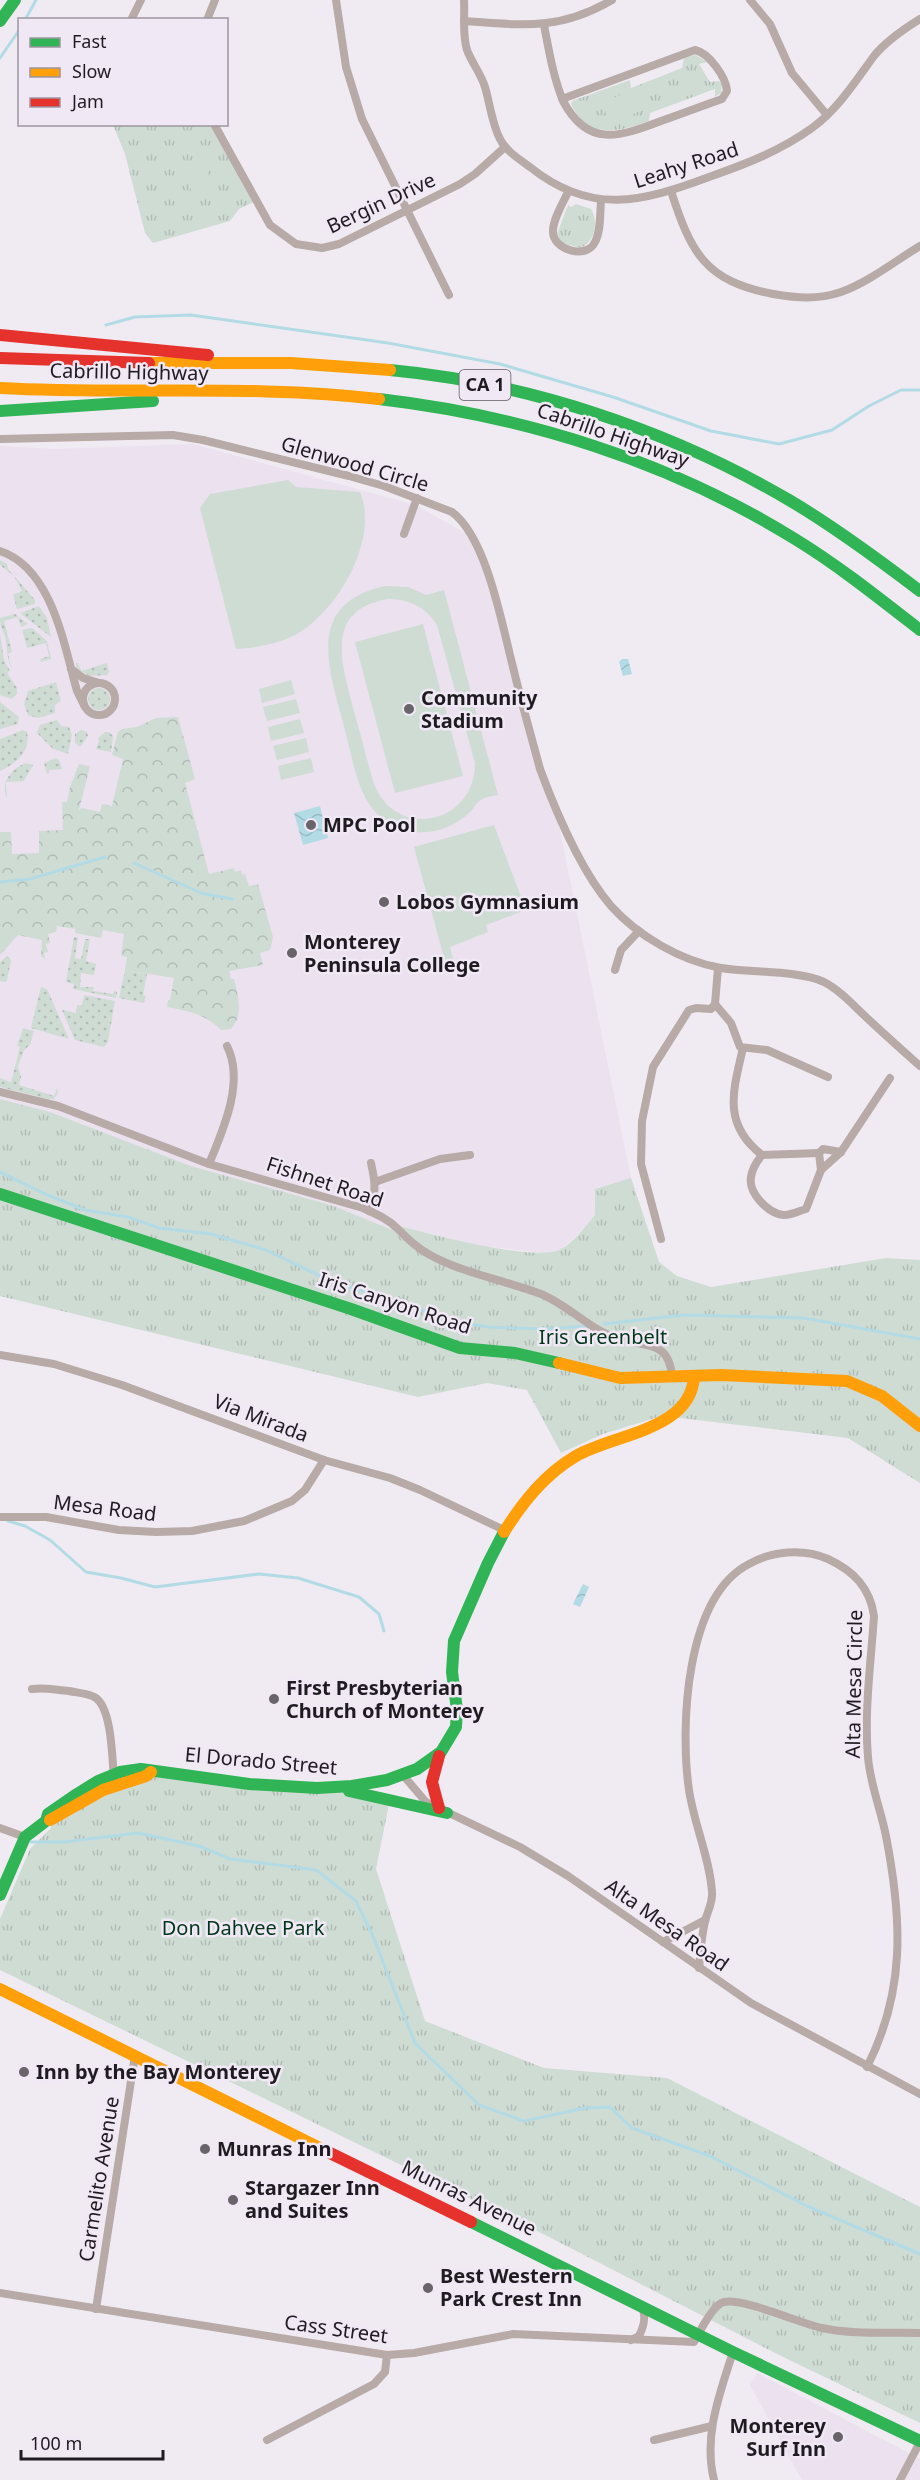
<svg xmlns="http://www.w3.org/2000/svg" width="920" height="2480" font-family="'Noto Sans',sans-serif">
	<defs>
		<pattern id="grass-dots" width="8" height="8" patternUnits="userSpaceOnUse" patternTransform="scale(1.5)"><rect width="8" height="8" fill="#cfdcd4"/><path d="M2 2h.1M6 6h.1" fill="none" stroke="#b1bcb6" stroke-width="1.8" stroke-linecap="round"/></pattern>
		<pattern id="forest-crowns" width="20" height="18" patternUnits="userSpaceOnUse" patternTransform="scale(1.5)"><rect width="20" height="18" fill="#cfdcd4"/><path d="M2 6a3 3 0 1 1 6 0M12 15a3 3 0 1 1 6 0" fill="none" stroke="#b1bcb6"/></pattern>
		<pattern id="park-tufts" width="24" height="20" patternUnits="userSpaceOnUse" patternTransform="scale(1.5)"><rect width="24" height="20" fill="#cfdcd4"/><path d="M3 7l-1-3M5 7V3M7 7l1-3M15 17l-1-3M17 17v-4M19 17l1-3" fill="none" stroke="#b1bcb6"/></pattern>
		<pattern id="water-waves" width="16" height="10" patternUnits="userSpaceOnUse" patternTransform="scale(1.5)"><rect width="16" height="10" fill="#b2dbe6"/><path d="M0 5q4-4 8 0t8 0" fill="none" stroke="#99bbc5"/></pattern>
	</defs>
	<rect width="100%" height="100%" fill="#f0ebf2"/>
	<!-- built -->
	<g fill="#ebe1ef">
		<polygon points="193,444 415,505 471,536 494,592 555,806 631,1178 595,1189 595,1215 574,1238 560,1250 544,1253 483,1246 403,1227 390,1229 334,1206 191,1166 50,1112 0,1099 0,446 57,449"/>
		<polygon points="757,2373 920,2459 920,2480 802,2480 750,2385"/>
	</g>
	<!-- grass -->
	<g fill="url(#grass-dots)">
		<polygon points="0,560 7,564 8,569 35,600 35,604 17,609 13,595 22,591 14,576 0,565"/>
		<polygon points="39,606 47,618 51,637 20,613"/>
		<path d="M15 614 28 624 21 627 18 617 4 621 12 652 8 654 12 669C6 658 8 648 5 636 2 629 0 626 0 618Z"/>
		<polygon points="32,628 47,641 51,659 41,662 40,659 49,656 46,643 27,648 22,630"/>
		<polygon points="0,634 4,660 10,671 7,673 17,688 17,694 12,699 0,695"/>
		<polygon points="76,663 78,663 81,671 107,663 109,672 107,675 89,676 76,668"/>
		<polygon points="56,682 61,701 55,705 55,713 38,718 28,715 24,704 28,691"/>
		<circle cx="99" cy="699" r="11"/>
		<polygon points="0,702 19,717 18,724 0,729"/>
		<polygon points="57,720 61,726 69,727 72,735 68,754 53,749 37,733 40,725"/>
		<path d="M23 730 27 732C31 751 16 764 0 771V739Z"/>
		<polygon points="81,730 87,732 88,736 80,747 75,743 75,734"/>
		<polygon points="105,732 109,732 113,736 111,752 96,749 99,741 98,738"/>
		<polygon points="56,758 59,760 62,769 49,770 49,773 47,774 44,763"/>
		<path d="M26 763 33 765 24 781 6 782 7 799C0 782 11 769 26 763Z"/>
		<polygon points="74,937 78,937 75,958 81,959 85,939 90,939 86,961 96,964 94,975 81,973 80,987 94,987 93,991 113,994 114,991 117,992 116,998 73,989 74,984 66,982"/>
		<polygon points="7,956 11,960 7,981 4,982 0,981 0,962"/>
		<polygon points="125,970 147,974 143,995 146,996 144,1003 119,998"/>
		<polygon points="41,987 47,989 69,1039 31,1028"/>
		<polygon points="84,995 115,1001 108,1042 104,1047 75,1040 62,1010 76,1013 77,1005 82,1006"/>
		<polygon points="23,1028 34,1031 30,1045 24,1050 18,1067 21,1077 19,1085 54,1096 57,1089 58,1093 54,1099 48,1099 0,1087 0,1078 11,1082 20,1047 17,1046"/>
	</g>
	<!-- forest -->
	<path fill="url(#forest-crowns)" d="M178 717 195 779 185 783 209 874 234 868 235 872 241 870 242 875 245 874 249 886 258 884 273 937 270 950 260 953 263 965 229 971 231 979H234C238 995 244 1015 231 1029L221 1030C205 1014 188 1011 167 1007L168 1000H170L174 978 125 970 127 957 121 956 124 934 103 930 101 938 75 933V929L57 926 56 932 48 934 50 943 46 944 48 952 44 953 45 959 41 956 42 940 18 935 0 955V832H11L12 854 39 853V831L63 830 62 802H67L70 787 79 764 90 766 79 810 82 808 100 812 102 804 112 806 123 759 112 755 118 732 122 729 137 727 156 718Z"/>
	<!-- park -->
	<g fill="url(#park-tufts)">
		<path d="M695 55 708 62 699 64 710 82 719 81 722 84 721 93 715 97V89L650 113 649 121C618 132 589 140 571 104L572 101 630 80 631 88 682 68 684 58Z"/>
		<polygon points="113,125 214,125 256,201 239,209 230,221 153,243 145,233 125,154"/>
		<path d="M576 204 591 209C599 222 595 241 581 248L562 243 557 234 568 205 571 207Z"/>
		<path d="M0 1099 50 1112 191 1166 334 1206 390 1229 403 1227C436 1235 530 1261 559 1250 573 1244 585 1226 595 1215V1189L631 1178 659 1262 677 1276 711 1287 886 1258 920 1260V1483L848 1438 680 1418 668 1414 603 1434 561 1453 527 1390 487 1383 418 1397 0 1296Z"/>
		<polygon points="144,1773 336,1788 390,1799 376,1869 425,2021 544,2068 667,2078 920,2207 920,2423 779,2355 545,2235 0,1970 0,1919 30,1849 50,1829 55,1814"/>
	</g>
	<!-- pitch -->
	<g fill="#cfdcd4" fill-rule="evenodd">
		<polygon points="636,89 643,110 609,123 602,102"/>
		<polygon points="200,156 215,188 195,198 180,166"/>
		<path d="M288 480 296 487 360 492C380 539 337 613 295 635 278 644 255 648 236 649L200 508 210 494Z"/>
		<path d="M386 586 408 587 426 595 444 590 498 795C493 796 485 797 481 800 476 802 473 810 469 813 454 827 435 834 414 832 398 830 382 821 372 808 356 787 352 756 345 730 330 672 302 603 386 586ZM388 599C409 599 426 607 437 625L475 763C475 826 393 841 373 781 366 756 360 732 353 708 342 664 323 610 388 599Z"/>
		<polygon points="423,624 463,776 395,793 355,642"/>
		<polygon points="291,680 295,694 262,703 259,689"/>
		<polygon points="296,699 300,713 267,721 263,707"/>
		<polygon points="300,719 304,733 271,741 268,727"/>
		<polygon points="306,738 309,752 277,760 273,746"/>
		<polygon points="311,758 314,772 281,780 278,766"/>
		<polygon points="494,825 524,905 521,912 486,925 488,932 450,947 454,963 446,965 414,847"/>
	</g>
	<!-- water -->
	<g fill="url(#water-waves)">
		<polygon points="622,659 628,659 632,674 623,676 619,662"/>
		<polygon points="320,806 328,838 303,845 294,813"/>
		<polygon points="583,1584 589,1587 580,1607 573,1604"/>
		<polygon points="503,2267 523,2275 520,2283 499,2280"/>
	</g>
	<g fill="none" stroke-linecap="round" stroke-linejoin="round">
		<!-- stream -->
		<g stroke="#b2dbe6" stroke-width="3">
			<polyline points="25,20 36,0"/>
			<polyline points="0,58 20,29"/>
			<polyline points="106,325 135,317 191,315 388,343 500,364 613,397 711,431 779,444 832,430 869,406 901,390 920,390"/>
			<polyline points="134,863 201,893 232,899"/>
			<polyline points="0,882 30,879 105,857"/>
			<polyline points="0,1172 45,1194 85,1210 128,1217 159,1228 211,1234 266,1250 337,1284 403,1302 446,1320 488,1327 544,1329 587,1326"/>
			<polyline points="604,1324 684,1315 804,1318 920,1339"/>
			<polyline points="8,1521 25,1526 50,1540 86,1572 121,1578 155,1587 259,1574 298,1578 359,1597 379,1614 384,1631"/>
			<polyline points="31,1842 64,1842 138,1833 199,1846 230,1859 316,1870 356,1901 372,1934 415,2043 479,2105 524,2121 585,2108 610,2107 632,2128 710,2156 807,2206 920,2254"/>
		</g>
		<!-- street -->
		<g stroke="#b8aaa7" stroke-width="8">
			<polyline points="336,0 346,67 362,119 449,295"/>
			<path d="M464 0C465 16 462 34 467 50 472 63 481 74 485 87 490 104 492 124 500 139 506 151 519 159 530 167 591 216 642 202 709 177 746 164 780 151 812 128 838 109 855 82 874 56 886 41 904 29 920 19"/>
			<polyline points="750,0 770,24 792,73 827,115"/>
			<polyline points="131,20 141,0"/>
			<polyline points="207,20 215,0"/>
			<path d="M464 21C523 25 559 31 612 0"/>
			<path d="M544 25C549 51 553 76 563 101 588 148 619 137 661 121 681 114 702 106 722 99L727 91C726 77 709 53 695 50L562 99"/>
			<polyline points="214,124 270,225 296,244 322,248 339,244 460,184 475,174 505,147"/>
			<path d="M671 191C691 253 705 281 773 294 796 298 818 300 841 292 869 282 895 261 920 246"/>
			<path d="M568 192C563 203 553 219 553 231 552 250 587 260 595 242 601 231 600 213 601 200"/>
			<path d="M0 439 173 435 203 440 349 476 384 486 452 512C487 538 502 625 513 667 521 701 531 735 540 769 556 812 581 871 611 906 638 936 681 961 721 968 751 973 797 970 824 982 840 990 853 1005 866 1017 884 1034 902 1050 920 1066"/>
			<polyline points="404,534 417,498"/>
			<path d="M0 551C52 568 64 645 77 691L84 705"/>
			<polyline points="71,669 83,678 99,683"/>
			<circle cx="99" cy="699" r="16"/>
			<polyline points="615,970 621,950 639,931"/>
			<polyline points="715,1004 718,968"/>
			<path d="M743 1048C733 1091 722 1124 762 1155L819 1153"/>
			<path d="M0 1092 58 1106 209 1164 363 1208C376 1214 388 1219 398 1229 408 1239 417 1248 430 1255 465 1274 504 1280 541 1294 568 1305 589 1329 616 1338 643 1348 669 1338 672 1377"/>
			<path d="M762 1155C757 1161 752 1170 751 1177 748 1193 768 1213 783 1215 790 1216 799 1211 806 1209L821 1170 841 1152 890 1078"/>
			<path d="M209 1164C223 1130 245 1082 227 1046"/>
			<polyline points="821,1170 819,1153 823,1149 841,1152"/>
			<polyline points="375,1182 440,1159 470,1155"/>
			<path d="M369 1211C377 1193 375 1181 371 1163"/>
			<polyline points="661,1239 641,1164 642,1121 653,1067 689,1010 696,1008 711,1009 715,1004 731,1023 740,1047 767,1050 828,1077"/>
			<polyline points="0,1355 54,1364 122,1385 324,1460 390,1478 420,1490 504,1530"/>
			<polyline points="0,1517 46,1517 119,1530 156,1532 192,1531 244,1521 292,1501 305,1490 324,1460"/>
			<path d="M32 1689C44 1687 56 1690 69 1691 78 1693 88 1693 96 1698 112 1710 112 1758 114 1778"/>
			<polyline points="402,1774 426,1802 520,1847 568,1876 751,2003 920,2094"/>
			<polyline points="0,1828 25,1837"/>
			<polyline points="663,1942 705,1920"/>
			<path d="M699 1968C701 1952 701 1934 706 1918 708 1910 713 1902 712 1892 710 1859 694 1824 689 1790 680 1728 685 1597 749 1564 772 1551 803 1548 828 1559 854 1571 870 1588 874 1616 871 1662 864 1711 868 1757 870 1784 881 1810 886 1836 902 1919 906 1990 867 2067"/>
			<path d="M0 2293 387 2355 414 2353 513 2334 694 2342C699 2333 713 2304 724 2302 744 2298 799 2323 822 2328 854 2335 888 2332 920 2333"/>
			<polyline points="96,2309 135,2055"/>
			<path d="M631 2340 639 2336C644 2326 647 2316 641 2306"/>
			<polyline points="267,2440 374,2384 385,2372 387,2355"/>
			<polyline points="654,2440 712,2426"/>
			<path d="M714 2480C703 2436 720 2393 733 2352"/>
			<polyline points="900,2480 920,2442"/>
		</g>
		<!-- fast -->
		<g stroke="#30b455" stroke-width="12">
			<polyline points="0,21 15,0"/>
			<path d="M390 370C528 383 670 430 789 500 835 527 878 559 920 591"/>
			<path d="M379 399C525 416 669 461 795 539 839 566 879 598 920 630"/>
			<polyline points="0,411 153,401"/>
			<polyline points="0,1194 351,1309 460,1348 515,1353 559,1363"/>
			<polyline points="349,1791 447,1813"/>
			<polyline points="0,1895 25,1837 46,1821 48,1814 77,1794 98,1781 120,1772 141,1769 249,1784 317,1788 352,1786 387,1780 417,1769 441,1752 456,1727 457,1710 452,1672 454,1641 488,1563 504,1532"/>
			<polyline points="471,2222 733,2352 920,2441"/>
		</g>
		<!-- slow -->
		<g stroke="#ff9f0a" stroke-width="12">
			<polyline points="149,363 291,363 390,370"/>
			<path d="M0 388C126 395 254 384 379 399"/>
			<polyline points="559,1363 620,1378 721,1375 847,1381 882,1396 920,1426"/>
			<path d="M504 1532C523 1502 545 1474 576 1456 614 1434 692 1430 694 1376"/>
			<polyline points="50,1820 103,1790 146,1776 151,1772"/>
			<polyline points="0,1989 330,2153"/>
		</g>
		<!-- jam -->
		<g stroke="#e5322d" stroke-width="12">
			<polyline points="0,335 208,355"/>
			<polyline points="0,358 149,363"/>
			<polyline points="439,1756 432,1782 439,1808"/>
			<polyline points="330,2153 471,2222"/>
		</g>
	</g>
	<!-- markers -->
	<g fill="#68646a" stroke="#f1e8f5" stroke-width="2">
		<circle cx="409" cy="709" r="6"/>
		<circle cx="311" cy="825" r="6"/>
		<circle cx="384" cy="902" r="6"/>
		<circle cx="292" cy="953" r="6"/>
		<circle cx="274" cy="1699" r="6"/>
		<circle cx="24" cy="2072" r="6"/>
		<circle cx="205" cy="2149" r="6"/>
		<circle cx="233" cy="2200" r="6"/>
		<circle cx="428" cy="2288" r="6"/>
		<circle cx="838" cy="2437" r="6"/>
	</g>
	<g text-anchor="middle" stroke-width="5" stroke-linejoin="round" paint-order="stroke">
		<!-- shield labels -->
		<rect fill="#f1e8f5" stroke="#5e5961" stroke-width="1.5" x="459.5" y="370" width="51" height="30" rx="4.5"/>
		<g font-size="18" font-weight="bold" fill="#1f1c21">
			<text x="485" y="391">CA 1</text>
		</g>
		<!-- street labels -->
		<g font-size="20" fill="#1f1c21" stroke="#f1e8f5">
			<text transform="translate(686 165) rotate(-18)" y="7">Leahy Road</text>
			<text transform="translate(381 203) rotate(-25)" y="7">Bergin Drive</text>
			<text transform="translate(129 372) rotate(1)" y="7">Cabrillo Highway</text>
			<text transform="translate(613 435) rotate(19)" y="7">Cabrillo Highway</text>
			<text transform="translate(355 464) rotate(16)" y="7">Glenwood Circle</text>
			<text transform="translate(325 1182) rotate(18)" y="7">Fishnet Road</text>
			<text transform="translate(395 1303) rotate(18)" y="7">Iris Canyon Road</text>
			<text transform="translate(261 1418) rotate(21)" y="7">Via Mirada</text>
			<text transform="translate(105 1508) rotate(7)" y="7">Mesa Road</text>
			<text transform="translate(854 1684) rotate(-89)" y="7">Alta Mesa Circle</text>
			<text transform="translate(261 1761) rotate(5)" y="7">El Dorado Street</text>
			<text transform="translate(667 1925) rotate(35)" y="7">Alta Mesa Road</text>
			<text transform="translate(99 2179) rotate(-81)" y="7">Carmelito Avenue</text>
			<text transform="translate(469 2198) rotate(26)" y="7">Munras Avenue</text>
			<text transform="translate(336 2329) rotate(8)" y="7">Cass Street</text>
		</g>
		<!-- poi labels -->
		<g font-size="20" font-weight="bold" fill="#1f1c21" stroke="#f1e8f5" text-anchor="start">
			<text x="421" y="705">Community<tspan x="421" dy="23">Stadium</tspan></text>
			<text x="323" y="832">MPC Pool</text>
			<text x="396" y="909">Lobos Gymnasium</text>
			<text x="304" y="949">Monterey<tspan x="304" dy="23">Peninsula College</tspan></text>
			<text x="286" y="1695">First Presbyterian<tspan x="286" dy="23">Church of Monterey</tspan></text>
			<text x="36" y="2079">Inn by the Bay Monterey</text>
			<text x="217" y="2156">Munras Inn</text>
			<text x="245" y="2195">Stargazer Inn<tspan x="245" dy="23">and Suites</tspan></text>
			<text x="440" y="2283">Best Western<tspan x="440" dy="23">Park Crest Inn</tspan></text>
			<text x="826" y="2433" text-anchor="end">Monterey<tspan x="826" dy="23">Surf Inn</tspan></text>
		</g>
		<!-- park labels -->
		<g font-size="20" fill="#00371a" stroke="#f1e8f5">
			<text x="603" y="1344">Iris Greenbelt</text>
			<text x="243" y="1935">Don Dahvee Park</text>
		</g>
	</g>
	<!-- legend -->
	<rect x="18" y="18" width="210" height="108" fill="#f1e8f5" stroke="#9d96a0" stroke-width="1.5"/>
	<rect x="30" y="38" width="30" height="9" fill="#30b455" stroke="#9d96a0" stroke-width="1.5"/>
	<text x="72" y="48" font-size="18" fill="#1f1c21">Fast</text>
	<rect x="30" y="68" width="30" height="9" fill="#ff9f0a" stroke="#9d96a0" stroke-width="1.5"/>
	<text x="72" y="78" font-size="18" fill="#1f1c21">Slow</text>
	<rect x="30" y="98" width="30" height="9" fill="#e5322d" stroke="#9d96a0" stroke-width="1.5"/>
	<text x="72" y="108" font-size="18" fill="#1f1c21">Jam</text>
	<!-- scale -->
	<path d="M21 2450v9h142v-9" fill="none" stroke="#1f1c21" stroke-width="3"/>
	<text x="30" y="2450" font-size="18" fill="#1f1c21" stroke="#f1e8f5" stroke-width="4.5" paint-order="stroke">100 m</text>
</svg>
